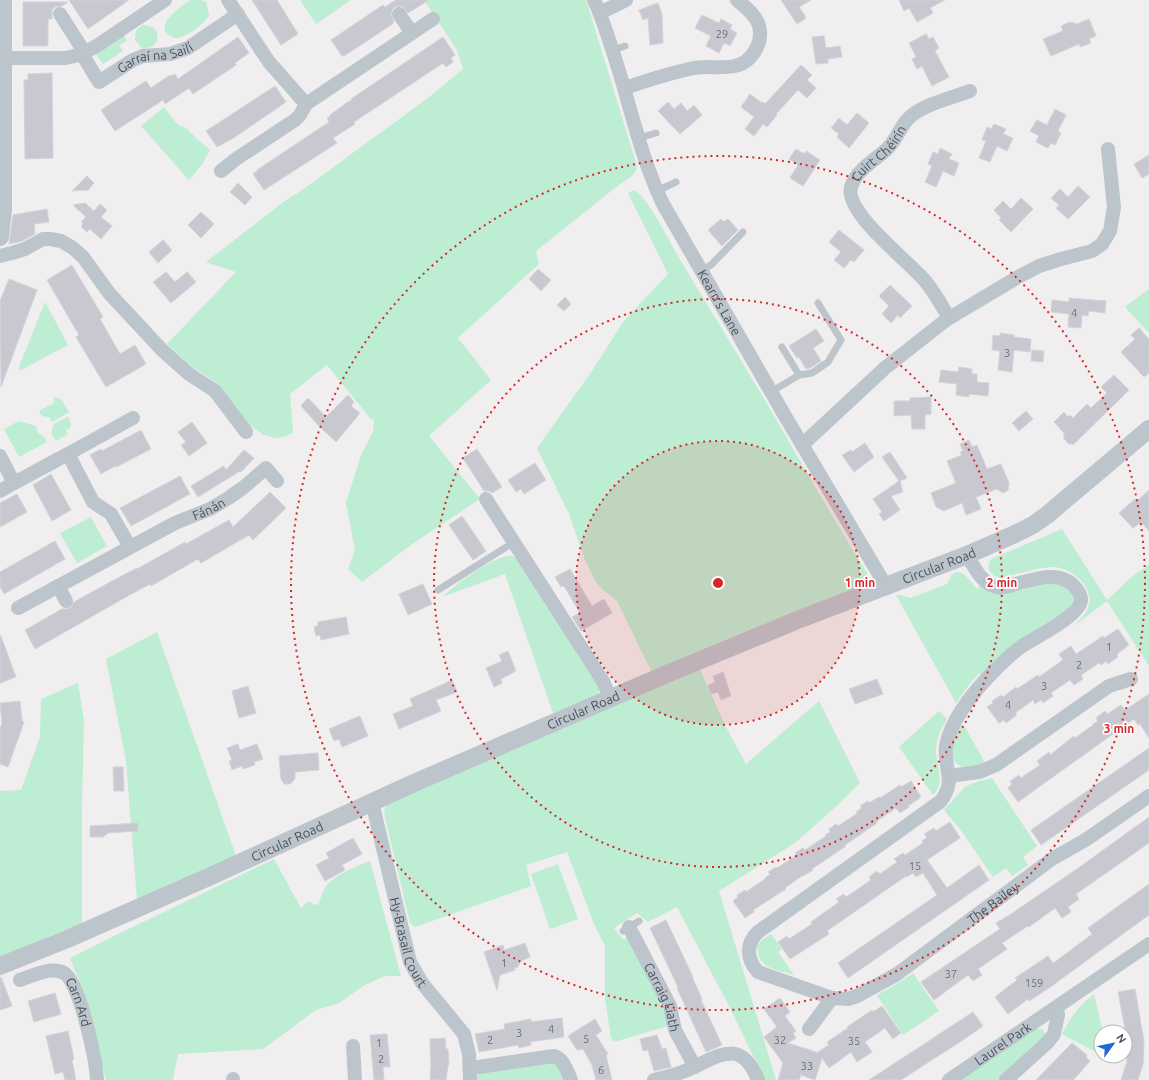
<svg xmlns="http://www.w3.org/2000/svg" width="1149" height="1080" font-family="Ubuntu,sans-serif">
	<rect width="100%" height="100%" fill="#f0eeee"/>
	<!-- green -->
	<g fill="#bdedd2">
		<path d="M190 0H201L206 2 209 15C204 24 187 37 177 38 173 38 169 36 166 32 159 21 182 6 190 0Z"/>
		<polygon points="300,0 351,0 316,24"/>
		<path d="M424 0H586L637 166C636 175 628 179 620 184L536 251 539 264 458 338 491 380 429 436 480 499 412 544 362 582 348 569 355 550 346 503 361 455 373 432 374 420 370 418 327 365 290 394 293 433 283 437 275 438 264 435 246 423 218 384 190 365 167 344 236 272 206 262 286 200 298 193 428 98 463 69 457 50Z"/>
		<path d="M143 25C151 26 159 28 157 39 157 42 157 42 154 45 151 48 146 48 142 49L135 40 136 30Z"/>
		<polygon points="123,35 127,41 119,45 123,51 103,64 95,53"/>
		<polygon points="164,107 178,125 186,128 198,140 210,150 203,163 189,180 141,126"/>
		<path d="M634 190C648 197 670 243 679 258 708 306 738 355 767 404 800 460 832 517 867 573 868 579 868 582 864 586L746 631 651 671 617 601 603 590 596 582 585 560 569 514 537 448 592 371 623 322 668 274 628 193Z"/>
		<polygon points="1149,289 1149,333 1125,307"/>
		<polygon points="45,302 68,345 19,371 19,367"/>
		<polygon points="54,397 61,399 69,412 52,422 49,417 42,416 39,411 54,403"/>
		<polygon points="68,417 71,424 70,428 66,430 68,434 56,441 51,433 54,424"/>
		<polygon points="19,421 36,426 38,433 44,437 47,442 19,457 4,429"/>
		<polygon points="91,517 107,546 77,563 60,533"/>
		<path d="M1062 529 1107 600 1135 574 1149 565V666L1107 601 1075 625C1080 619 1086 614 1088 607 1095 588 1073 569 1055 567 1041 566 1015 575 1000 578 991 576 985 568 991 559Z"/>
		<path d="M507 556H513L518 559 600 686 598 695 553 713 505 574 442 597C458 583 486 561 507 556Z"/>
		<path d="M956 572C965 571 971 582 977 589L980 585C987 592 992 594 1002 594L1057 582C1064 587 1075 592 1075 602L1066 611 1017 641 982 675 979 673 968 686 956 703 896 595H900L910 598 947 584 951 575Z"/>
		<polygon points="157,632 236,856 137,900 126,761 106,659"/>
		<polygon points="699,667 726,727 746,764 819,701 860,783 840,803 795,843 719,891 776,1080 765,1080 729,1006 677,907 648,922 637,913 614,928 623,940 629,937 664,1010 668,1026 614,1042 611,1038 605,998 605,946 594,924 567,852 526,865 531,886 415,927 410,923 384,813 386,803"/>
		<polygon points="78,683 84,721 82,804 82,923 0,957 0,791 21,790 40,737 41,699"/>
		<path d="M939 711 947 719C941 729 936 739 936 751 936 765 946 783 933 795L899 747Z"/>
		<path d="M960 726 965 727 984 761C976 771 953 770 952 754 951 744 956 735 960 726Z"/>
		<polygon points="992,778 1037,846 1023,857 1028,865 1012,876 1006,868 993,877 962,832 944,810 965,787 973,783"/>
		<path d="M274 859 301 908 309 901 314 905 319 904C320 900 321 896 323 892 328 877 357 866 370 861L401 976H385L363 986 339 1003 316 1010 263 1049 178 1054 173 1080H106L82 988 70 958 114 936Z"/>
		<polygon points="558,864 578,919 550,929 531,874"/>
		<path d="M771 934 782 949 778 952 794 975C775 969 759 970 757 946L761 941Z"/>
		<polygon points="913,973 939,1011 903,1035 877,995 900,982"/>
		<path d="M1094 994 1103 1032H1101V1055L1062 1034C1072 1015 1078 1007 1094 994Z"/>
		<polygon points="1036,1029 1042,1029 1045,1033 1045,1038 999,1080 957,1080"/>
		<polygon points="555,1062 566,1080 475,1080 476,1076 480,1072"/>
	</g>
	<!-- building -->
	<g fill="#c8c9d0" stroke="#d2d4d9">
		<polygon points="69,0 129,0 88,29"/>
		<polygon points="252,0 277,0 298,34 281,45"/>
		<polygon points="396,0 429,0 408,13 402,6 395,7 392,10 391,14 394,22 391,25 344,56 342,56 331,40 383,5 385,7"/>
		<polygon points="781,0 811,0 799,7 805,16 805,19 797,24"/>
		<polygon points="899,0 945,0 930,8 933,13 917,22 909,8 904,11"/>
		<polygon points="23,2 68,2 62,6 55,7 52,10 52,19 48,19 48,46 23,46"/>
		<polygon points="658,3 662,14 663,43 650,45 648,18 643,20 639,10"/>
		<polygon points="702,15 719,23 721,19 732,25 730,29 737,33 730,46 724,43 719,53 706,46 711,36 695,28"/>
		<polygon points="1089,19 1096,36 1089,39 1091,43 1080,47 1079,44 1051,56 1043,39 1063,31 1061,26 1070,22 1077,24"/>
		<polygon points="926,34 929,39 933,37 939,48 935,51 949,77 932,86 922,66 917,69 912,59 916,57 909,43"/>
		<polygon points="824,36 826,48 840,46 842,57 828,59 828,63 816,64 812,37"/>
		<polygon points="238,37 249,53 235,63 236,65 193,94 189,88 165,104 163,100 115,131 101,110 146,81 151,88 170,75 171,76 175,74 178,79"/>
		<polygon points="443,37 455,55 451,58 453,62 446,67 443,63 354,122 355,124 333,138 337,143 264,190 253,174 257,171 257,170 329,122 327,118 330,116 330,115 348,102 352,100 351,99"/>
		<polygon points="801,65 812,75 807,80 816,88 807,98 798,90 776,114 777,115 767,127 763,124 754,136 745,129 754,117 741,107 750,94 762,103 763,102 765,104"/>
		<polygon points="52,73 53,158 25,159 24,80 28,80 28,74"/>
		<polygon points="275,86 286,102 235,137 217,147 206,131"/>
		<polygon points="668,102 674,109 681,103 687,111 694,105 702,115 680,134 658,111"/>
		<polygon points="1055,109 1066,115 1058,131 1061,133 1055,145 1051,143 1048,148 1036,142 1039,136 1030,131 1037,120 1047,125"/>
		<polygon points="857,113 869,123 849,148 837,137 839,134 831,128 839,118 847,125"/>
		<polygon points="994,124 1006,129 1003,134 1013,138 1007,151 997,146 990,162 979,158 986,141 982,140 987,127 991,129"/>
		<polygon points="940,148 952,154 949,159 959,163 954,176 943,171 936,187 925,182 932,166 928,164 933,152 938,154"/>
		<polygon points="796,149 804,154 806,151 820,160 803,186 790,178 798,165 789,159"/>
		<polygon points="1149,155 1149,174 1142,178 1134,164"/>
		<polygon points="87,176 94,183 88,190 72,191"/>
		<polygon points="238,183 252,197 245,205 230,192"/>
		<polygon points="1078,186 1090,197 1068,219 1056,208 1059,205 1051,198 1060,189 1068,197"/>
		<polygon points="1021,198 1033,209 1011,232 999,220 1001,218 994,210 1003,201 1011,209"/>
		<polygon points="85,203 94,211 100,204 107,210 101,217 112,226 101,239 90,229 87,232 81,227 83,224 81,222 86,217 73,205"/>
		<polygon points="47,209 49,222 34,224 35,234 22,241 9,244 13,215"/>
		<polygon points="201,212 214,224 201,238 188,225"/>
		<polygon points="721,219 724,222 728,219 738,230 722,246 708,230"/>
		<polygon points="839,230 864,250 854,262 851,260 844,268 834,260 841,252 829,242"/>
		<polygon points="163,240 172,250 158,263 149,252"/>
		<polygon points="72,265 103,317 100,319 120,354 135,345 146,364 106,387 76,337 79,335 47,280"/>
		<polygon points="538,269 551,280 541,291 529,279"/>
		<polygon points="166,272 175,282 187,272 196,282 171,303 153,282"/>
		<polygon points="9,279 37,290 1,387 0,301"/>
		<polygon points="890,285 912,306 900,318 898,315 891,323 882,314 889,306 879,296"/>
		<polygon points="565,297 571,304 564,311 557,305"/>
		<polygon points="1069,298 1106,301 1105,313 1089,311 1088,316 1082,315 1081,328 1068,327 1069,314 1051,312 1052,300 1069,302"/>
		<polygon points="1139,328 1149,339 1149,373 1144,377 1121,352 1135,339 1131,335"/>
		<polygon points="816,329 824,341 813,348 821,361 810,368 806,369 799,357 797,358 789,346"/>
		<polygon points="1000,333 1014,335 1014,337 1031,339 1030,352 1014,350 1012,372 998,370 1000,351 992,350 993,335 1000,336"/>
		<polygon points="1032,350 1044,351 1043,362 1031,361"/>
		<polygon points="959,367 972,369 972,374 977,374 977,382 989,383 988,396 969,394 969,397 956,395 957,384 939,382 941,370 958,372"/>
		<polygon points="1114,375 1129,390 1074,444 1069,444 1064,439 1064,433 1054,422 1064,412 1068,417 1070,415 1073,418 1087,404 1091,408 1107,393 1101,387"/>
		<polygon points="348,395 354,402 351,406 360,413 336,442 318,425 301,406 308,398 326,417"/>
		<polygon points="931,397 931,414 925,415 925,429 912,429 911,415 894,416 894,401 910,401 910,398"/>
		<polygon points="1026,411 1033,419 1019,431 1012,423"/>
		<polygon points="192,422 207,443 189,456 181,445 186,442 178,432"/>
		<polygon points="141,430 151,449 116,467 115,466 101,474 90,455 101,449 102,451"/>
		<polygon points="969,440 972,447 977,445 987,469 1001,464 1009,483 1008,490 1003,493 997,489 976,497 981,509 966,515 962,503 944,511 936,507 931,493 956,483 947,461 962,455 960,452 963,451 960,444"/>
		<polygon points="865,443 874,457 854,472 842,455 851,450 852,452"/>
		<polygon points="477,449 502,487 492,493 490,491 484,491 463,458"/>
		<polygon points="244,450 254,458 241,472 240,471 198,497 191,486 224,466 226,470"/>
		<polygon points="890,452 907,478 900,481 903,492 891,496 900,510 884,521 879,514 882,512 873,499 899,481 882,457"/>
		<polygon points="535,463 546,480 524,494 521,489 516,492 508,480"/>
		<polygon points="51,474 71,510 52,521 33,485"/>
		<polygon points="180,476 190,494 131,526 120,508"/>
		<polygon points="1149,490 1149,531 1141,522 1133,528 1119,513 1135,499 1137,501"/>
		<polygon points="270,492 286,508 253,540 249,535 201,563 198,559 151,586 150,584 126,597 35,649 25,630 62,609 66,609 70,608 74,602 112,581 137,568 137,569 185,542 186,544 229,520 233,527"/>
		<polygon points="17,494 27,512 0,527 0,503"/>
		<polygon points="462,516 486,551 473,560 449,525"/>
		<polygon points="55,541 65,559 4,594 0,587 0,572"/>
		<polygon points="570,569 592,606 604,599 612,613 581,631 572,617 580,613 564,586 561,587 555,577"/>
		<polygon points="423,584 432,604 408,615 399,594"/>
		<polygon points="346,617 349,634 321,640 320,635 316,636 314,627 318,626 318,622"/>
		<polygon points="1118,629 1129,645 1117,654 1118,657 1108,664 1106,661 1101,665 1099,663 1081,675 1083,679 1074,685 1070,680 1051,693 1053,696 1043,703 1041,700 1035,704 1033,700 1015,713 1017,715 1006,723 1004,720 999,723 987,707 993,703 992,701 1001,695 1003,697 1016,687 1017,689 1038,675 1039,677 1063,660 1059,654 1071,646 1076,654 1103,636 1104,638"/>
		<polygon points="0,636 1,636 16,677 0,683"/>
		<polygon points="508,651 516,671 501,679 502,683 494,687 486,668 502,661 499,655"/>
		<polygon points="723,672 731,696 721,700 718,692 711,694 708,685 715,682 713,676"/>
		<polygon points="877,679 883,694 855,704 849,689"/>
		<polygon points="452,680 457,692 436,700 441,711 399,729 393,714 413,706 410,699"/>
		<polygon points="248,686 256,713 239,718 232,691"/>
		<polygon points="1149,694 1149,738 1140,724 1138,725 1134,719 1018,802 1008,788 1012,784 1010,781 1019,775 1021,778 1040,765 1037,761 1049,752 1050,755 1074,736 1075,738 1093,725 1093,724 1098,721 1096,718 1105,711 1107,714 1121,705 1125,710"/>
		<polygon points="20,701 22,721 24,722 8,767 0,764 0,729 2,723 0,703"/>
		<polygon points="360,716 368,736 342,747 339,739 334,741 329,729"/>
		<polygon points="238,744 240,750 257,744 263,759 254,762 255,765 243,769 242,766 232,770 229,761 232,760 227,748"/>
		<polygon points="1149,748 1149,770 1041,845 1031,830"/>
		<polygon points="318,753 319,770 295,772 295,779 290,784 284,784 281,779 279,756"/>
		<polygon points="113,767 123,767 124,791 114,791"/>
		<polygon points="911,781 921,797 908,806 909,807 900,813 896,808 877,821 877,823 845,845 846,846 812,869 813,870 803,876 803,875 785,888 786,889 753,910 754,912 745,918 733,901 738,897 737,895 745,890 746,892 765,879 765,878 770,874 768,872 776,867 777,868 797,855 795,853 803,848 805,850 826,836 825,835 830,832 829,829 836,824 838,826 858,813 856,812 862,808 860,806 868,801 869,803 879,797 880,798 900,785 901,787"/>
		<polygon points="1149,817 1149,843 1076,894 1079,899 1068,907 1071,912 1062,918 1055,908 1029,927 1028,926 1002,943 1007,949 978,969 982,975 973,981 968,975 934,1000 921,982 1000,929 996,923 1011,914 1077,869"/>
		<polygon points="950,822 960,838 927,860 947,888 979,865 989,880 848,978 838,963 937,895 923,873 916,877 913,873 907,877 906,876 827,931 829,934 790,959 778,942 787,936 789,939 812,924 811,922 839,902 836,899 844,894 846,897 871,880 869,877 877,871 880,874 897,862 894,859 903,853 905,855 923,843 922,841 927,837 924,834 934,828 936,831"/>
		<polygon points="138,823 138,831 108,833 103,837 90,837 90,826"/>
		<polygon points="353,838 362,854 342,865 345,870 325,881 316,865 329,858 326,853"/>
		<polygon points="1149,884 1149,915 1049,988 1029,1001 1028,999 1008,1014 995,997 1017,980 1015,978 1048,956 1053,963 1055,962 1092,934 1088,928"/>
		<polygon points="666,920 693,977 692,977 702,999 701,1000 722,1045 706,1052 677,988 678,987 650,928"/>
		<polygon points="525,943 530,957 519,962 520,964 518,965 518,967 514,968 515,970 500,975 497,990 484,952 503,945 504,950"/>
		<polygon points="1,977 12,1006 0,1010 0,978"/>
		<polygon points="1135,989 1144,1041 1143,1064 1138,1080 1121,1080 1127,1061 1127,1040 1118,992"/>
		<polygon points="55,993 61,1014 34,1022 28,1001"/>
		<polygon points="780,998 790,1012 785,1016 796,1031 793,1033 796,1038 788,1043 819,1053 818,1052 829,1045 827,1042 848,1028 847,1027 872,1010 873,1012 882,1006 901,1033 893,1039 885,1028 865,1042 872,1052 857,1062 851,1052 829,1068 822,1058 815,1080 801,1075 799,1080 778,1080 783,1063 764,1037 777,1027 764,1009"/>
		<polygon points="973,1012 983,1026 966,1038 901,1080 869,1080"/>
		<polygon points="562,1018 564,1037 530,1042 531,1045 519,1048 518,1045 479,1052 475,1034 505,1029 504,1024 531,1019 531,1022"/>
		<polygon points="595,1019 602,1031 596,1035 608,1054 606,1055 612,1080 596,1080 592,1065 583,1049 577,1050 568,1036"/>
		<polygon points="68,1031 74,1059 72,1060 76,1080 65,1080 63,1072 55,1074 46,1036"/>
		<polygon points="387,1034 390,1067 383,1067 384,1080 374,1080 370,1035"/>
		<polygon points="657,1035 662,1049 666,1048 671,1067 654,1071 648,1050 643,1051 640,1039"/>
		<polygon points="445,1038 446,1049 448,1049 449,1065 448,1065 446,1080 430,1080 431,1066 430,1039"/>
		<polygon points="1072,1043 1087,1055 1086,1057 1090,1061 1077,1076 1073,1080 1036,1080"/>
	</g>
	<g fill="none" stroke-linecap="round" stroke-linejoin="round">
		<!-- service -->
		<g stroke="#bcc4cc" stroke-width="7">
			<polyline points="613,50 625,46"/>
			<polyline points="639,138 656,133"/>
			<polyline points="657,191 676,182"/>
			<polyline points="701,271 711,265 743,232"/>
			<polyline points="782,347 799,375"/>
			<polyline points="771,392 799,375 812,373 828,362 841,340 818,303"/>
			<polyline points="438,590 514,542"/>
			<polyline points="623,931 639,921"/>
		</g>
		<!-- minor -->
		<g stroke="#bcc4cc" stroke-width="14">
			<polyline points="228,0 269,62 306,104"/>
			<path id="s1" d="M594 0C601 15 606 30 611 46 629 98 639 154 663 204L785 416 886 586"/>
			<polyline points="600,13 626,0"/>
			<polyline points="60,14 85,53"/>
			<polyline points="399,14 412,33"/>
			<path id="s2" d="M82 54 99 82 133 60 143 56 170 54 188 48 238 14"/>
			<polyline points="3,58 66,58 82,54 98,45 165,0"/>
			<path d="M625 88C645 81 668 74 689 69 705 65 720 69 735 66 753 62 765 40 758 23 754 13 745 7 737 0"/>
			<polyline points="221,171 236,159 295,120 300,115 306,104 433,19"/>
			<polyline points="0,256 12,253 25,249 43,239 50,239 61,241 73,248 83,257 109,293 162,350 189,374 215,391 246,432"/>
			<path id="s3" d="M949 318C942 306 935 293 926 282 910 262 844 213 851 187 856 170 875 160 886 150 896 141 899 129 907 120 919 105 952 98 970 91"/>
			<polyline points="802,445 885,368 946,320 1018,277 1039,266 1061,259 1092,251 1102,244 1110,231 1114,207 1108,149"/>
			<polyline points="68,454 133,418"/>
			<polyline points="0,456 14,483 68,454 93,502 111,514 130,547"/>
			<polyline points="0,491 14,483"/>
			<polyline points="486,499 603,681 610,698"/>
			<path id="s4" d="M967 555C974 567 982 584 997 587 1003 588 1010 586 1015 584 1034 580 1057 570 1073 585 1076 588 1080 593 1081 598 1084 614 1034 638 1022 646 1012 653 1003 662 995 670 976 689 951 719 946 746 943 768 957 779 941 801L758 932C745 944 747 960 758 972L832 998 848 999 857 996 897 974 1052 859 1087 839 1149 796"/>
			<polyline points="58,586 66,601"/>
			<path id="s5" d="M18 608 175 523 210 509 227 499 244 487 266 468 277 481"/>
			<polyline points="949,776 979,772 996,765 1109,686 1131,679"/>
			<path id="s6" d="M372 802 410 962 422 983 464 1034 469 1054 470 1080"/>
			<path id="s7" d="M629 927 670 1006 675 1030 695 1067"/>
			<path id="s8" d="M20 980C32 976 51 966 64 973 80 982 96 1061 97 1080"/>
			<polyline points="809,1029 832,998"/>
			<polyline points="353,1046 355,1080"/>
			<path d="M471 1068 554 1056C564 1059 567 1071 571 1080"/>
			<polyline points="233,1080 233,1079"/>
			<path d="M654 1080C665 1077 677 1075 687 1070 719 1057 740 1036 758 1080"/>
			<path id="s9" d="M949 1080 1149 944"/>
			<polyline points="1006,1080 1048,1042 1054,1034 1058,1015 1057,1007"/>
		</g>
		<!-- tertiary -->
		<g stroke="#bcc4cc" stroke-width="18">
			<polyline points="0,237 3,209 3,0"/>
			<path id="s10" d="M0 966 65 940 211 876 414 783 669 673 800 619 967 555 1015 534 1033 525 1047 515 1149 429"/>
		</g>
	</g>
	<!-- distance rings -->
	<circle cx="718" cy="583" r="142" fill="#d62828" fill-opacity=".12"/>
	<g fill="none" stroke="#d62828" stroke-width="2" stroke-dasharray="2 4">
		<circle cx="718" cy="583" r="142"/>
		<circle cx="718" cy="583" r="284"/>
		<circle cx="718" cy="583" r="427"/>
	</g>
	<g text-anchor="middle" stroke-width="3.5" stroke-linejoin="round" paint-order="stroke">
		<!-- number labels -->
		<g font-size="11" fill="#676e78">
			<text x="722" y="38">29</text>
			<text x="1074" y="317">4</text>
			<text x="1007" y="357">3</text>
			<text x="1109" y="651">1</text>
			<text x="1079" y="669">2</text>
			<text x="1044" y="690">3</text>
			<text x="1008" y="709">4</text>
			<text x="915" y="870">15</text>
			<text x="504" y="967">1</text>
			<text x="951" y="978">37</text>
			<text x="1034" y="987">159</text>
			<text x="551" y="1033">4</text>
			<text x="519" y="1037">3</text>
			<text x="586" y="1043">5</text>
			<text x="490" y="1044">2</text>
			<text x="780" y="1044">32</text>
			<text x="854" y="1045">35</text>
			<text x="379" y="1047">1</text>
			<text x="381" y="1063">2</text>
			<text x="807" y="1070">33</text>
			<text x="601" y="1074">6</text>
		</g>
		<!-- street labels -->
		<g font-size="13" fill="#47505a" stroke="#fff">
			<text dy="5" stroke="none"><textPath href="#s2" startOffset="95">Garraí na Sailí</textPath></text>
			<text dy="5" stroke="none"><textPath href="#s3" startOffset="211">Cuirt Chéirín</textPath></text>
			<text dy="5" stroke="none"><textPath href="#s1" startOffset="329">Kearn's Lane</textPath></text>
			<text dy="5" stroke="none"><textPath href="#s5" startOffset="215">Fánán</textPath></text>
			<text dy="5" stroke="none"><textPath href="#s10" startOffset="1021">Circular Road</textPath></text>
			<text dy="5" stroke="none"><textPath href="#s10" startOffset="637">Circular Road</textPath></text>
			<text dy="5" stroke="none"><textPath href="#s10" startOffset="313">Circular Road</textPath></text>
			<text dy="5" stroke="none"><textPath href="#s4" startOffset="942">The Bailey</textPath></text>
			<text dy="5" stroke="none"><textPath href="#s6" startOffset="145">Hy-Brasail Court</textPath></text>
			<text dy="5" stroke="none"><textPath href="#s7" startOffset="78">Carraig Liath</textPath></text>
			<text dy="5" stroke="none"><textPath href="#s8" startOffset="79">Carn Ard</textPath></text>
			<text dy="5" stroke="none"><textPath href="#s9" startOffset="65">Laurel Park</textPath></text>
		</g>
	</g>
	<circle cx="718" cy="583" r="6" fill="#d62828" stroke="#fff" stroke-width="2"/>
	<g font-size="12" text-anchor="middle" font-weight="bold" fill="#d62828" stroke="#fff" stroke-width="3.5" stroke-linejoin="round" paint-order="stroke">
		<text x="860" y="587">1 min</text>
		<text x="1002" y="587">2 min</text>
		<text x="1119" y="733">3 min</text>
	</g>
	<!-- north arrow -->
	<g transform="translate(1113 1044) rotate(57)"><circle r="19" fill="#ffffff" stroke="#b5b9bd"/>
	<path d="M0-3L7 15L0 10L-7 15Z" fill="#2068d7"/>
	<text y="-6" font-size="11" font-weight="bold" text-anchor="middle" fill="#47505a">N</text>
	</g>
</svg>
